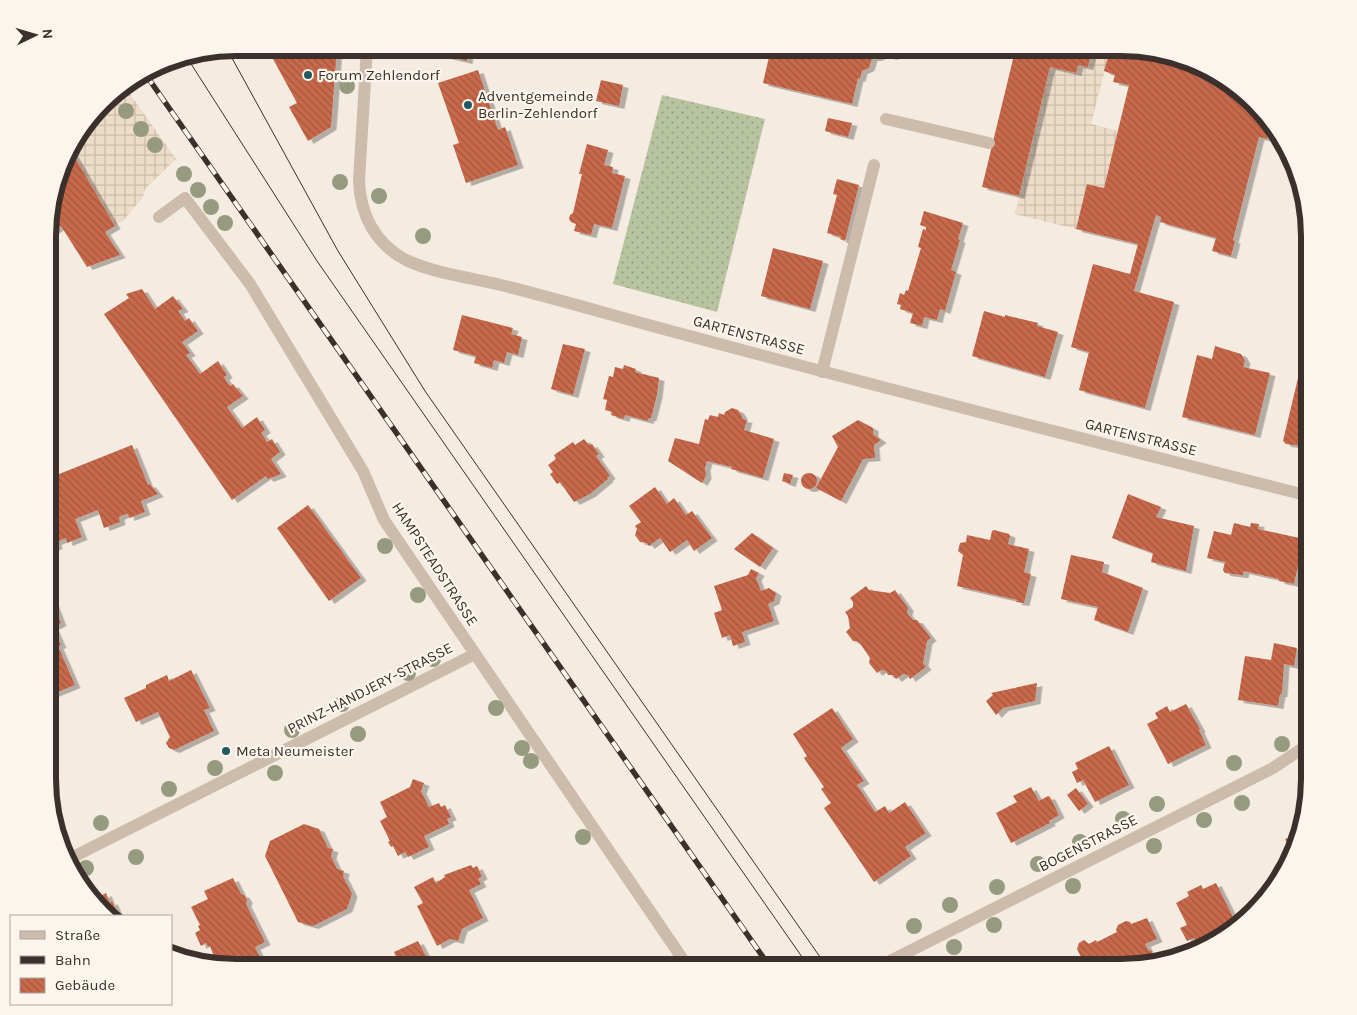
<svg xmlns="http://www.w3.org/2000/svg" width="1357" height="1015" font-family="Karla,sans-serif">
	<defs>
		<pattern id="grass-dots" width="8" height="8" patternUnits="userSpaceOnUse" patternTransform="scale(1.25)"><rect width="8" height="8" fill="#b8c4a0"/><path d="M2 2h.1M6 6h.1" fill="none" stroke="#97a083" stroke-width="1.8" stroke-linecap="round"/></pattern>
		<pattern id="plaza-grid" width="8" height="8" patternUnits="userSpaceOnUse" patternTransform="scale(1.25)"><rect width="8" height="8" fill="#ecdcc8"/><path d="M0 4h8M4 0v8" fill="none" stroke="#cbbdac"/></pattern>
		<pattern id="building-back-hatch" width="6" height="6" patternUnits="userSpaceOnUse" patternTransform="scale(1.25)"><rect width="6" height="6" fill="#c8694b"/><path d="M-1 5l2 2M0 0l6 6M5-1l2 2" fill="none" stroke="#a4573f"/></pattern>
		<filter id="shadow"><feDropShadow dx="5.5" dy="3" stdDeviation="0" flood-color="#0004"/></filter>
	</defs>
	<rect width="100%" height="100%" fill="#f4ebe1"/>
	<!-- grass -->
	<polygon fill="url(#grass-dots)" points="662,95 765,119 717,312 613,284"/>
	<!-- plaza -->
	<g fill="url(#plaza-grid)">
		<polygon points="1091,53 1108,57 1091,124 1118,131 1104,188 1087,184 1076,229 1015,214 1050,67 1076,73 1078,65 1088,67"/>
		<polygon points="125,87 176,159 145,189 143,197 123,221 115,225 70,149 73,142 112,94"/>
	</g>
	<!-- building -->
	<g fill="url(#building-back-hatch)" filter="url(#shadow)">
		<polygon points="267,48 337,48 331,127 308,141 289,107 297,103"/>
		<polygon points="447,48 469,49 467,61 445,56"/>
		<polygon points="771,48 791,48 811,54 813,48 893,48 895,50 894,56 891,57 885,55 884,52 880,51 879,57 875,58 872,58 869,68 862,71 860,79 858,78 852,104 763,83"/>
		<polygon points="1005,48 1132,48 1192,62 1245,94 1250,101 1248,109 1258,112 1270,127 1267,139 1259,137 1233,240 1235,241 1231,256 1212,251 1216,238 1160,222 1161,217 1156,215 1134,291 1174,302 1145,408 1079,390 1089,352 1071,347 1093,264 1130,274 1138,244 1076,229 1087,184 1104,188 1129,85 1113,82 1115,75 1104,71 1108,57 1091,53 1088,67 1078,65 1076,73 1050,67 1019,196 982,187 1015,51"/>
		<polygon points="478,70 498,130 505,127 518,165 466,183 453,145 459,143 438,83"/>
		<polygon points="601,80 623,85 619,106 596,101"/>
		<polygon points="828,118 852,123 848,137 825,131"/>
		<polygon points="587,144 608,150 604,165 613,167 612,173 625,176 612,228 594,224 591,235 574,231 576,224 571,222 569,219 570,215 573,213 582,174 579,174"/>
		<polygon points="70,149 115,226 105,232 120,255 87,267 61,226 51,232 49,229 49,213 52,211 50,208"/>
		<polygon points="837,179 859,185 845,241 840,239 841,237 827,233 837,195 833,194"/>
		<polygon points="1299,192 1303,207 1303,210 1296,208"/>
		<polygon points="924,211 963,223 958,239 960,240 951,270 956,272 945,311 940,309 937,320 924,317 922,326 910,323 913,313 900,309 901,305 897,304 900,293 904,295 906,290 908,291 921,248 918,247 923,229 926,230 926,227 920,225"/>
		<polygon points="773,248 823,261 810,309 761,296"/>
		<polygon points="142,289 155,309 173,296 183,309 178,311 185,321 189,318 198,331 182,342 190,353 186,355 200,374 218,361 227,375 224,377 227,382 230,386 233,384 243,396 227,407 242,428 257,417 265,430 261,433 264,437 267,442 272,439 280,452 271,459 281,474 268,479 266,476 232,500 104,314 129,298 126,294"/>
		<polygon points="984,311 1005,317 1005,315 1038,323 1037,326 1058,332 1045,377 972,356"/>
		<polygon points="462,315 513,328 511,334 522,337 518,355 507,352 504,363 494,360 492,368 474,363 476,356 453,350"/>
		<polygon points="563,344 585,349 573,395 551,389"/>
		<polygon points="1215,346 1241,354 1245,361 1243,367 1270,373 1255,435 1182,417 1197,355 1212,359"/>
		<polygon points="624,365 636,369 635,372 659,378 657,395 651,418 649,418 648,421 625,415 624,419 611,415 612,412 605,410 607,400 603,399 609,376 613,377 615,367 623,369"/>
		<polygon points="1302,374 1309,375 1309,447 1286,444 1283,441 1298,378 1300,379"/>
		<polygon points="732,408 738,410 742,416 742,419 747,420 744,430 774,439 763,478 731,469 732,467 707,461 705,468 706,476 702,483 668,461 675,438 699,444 705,419 708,420 710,415 718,417 719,413 724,415 725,412"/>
		<polygon points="858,420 873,428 873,434 881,440 874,445 875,458 863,459 841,501 816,488 838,447 832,436"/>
		<polygon points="584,439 589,445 592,444 599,454 596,456 610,476 607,478 608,479 590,494 574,502 560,482 557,484 550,474 553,472 548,465 556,459 554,455 573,442 575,445"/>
		<polygon points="132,445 148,485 150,484 158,494 141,501 145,512 129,518 128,514 123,515 119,517 120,522 104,528 98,510 75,519 82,537 67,543 66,538 56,542 57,546 48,550 49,478"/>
		<polygon points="784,473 793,475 790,484 782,481"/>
		<circle cx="809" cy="481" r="8"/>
		<polygon points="655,487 667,504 674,498 686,515 692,511 712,538 694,551 687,540 670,552 660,538 649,546 647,543 640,542 635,535 637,529 635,526 641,522 629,506"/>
		<polygon points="1128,494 1161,507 1156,517 1194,526 1186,571 1151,562 1153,553 1112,538"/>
		<polygon points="308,505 361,578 329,601 277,528"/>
		<polygon points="1234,523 1250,527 1251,523 1259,524 1258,529 1304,539 1302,547 1309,548 1309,553 1306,568 1298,566 1294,584 1279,581 1279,579 1244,571 1243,575 1241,575 1225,573 1223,570 1225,562 1207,558 1214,531 1231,535"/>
		<polygon points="994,530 1009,534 1010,536 1008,544 1029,549 1024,572 1031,574 1024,603 1016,602 1017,600 957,586 963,555 958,551 960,543 966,542 967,535 990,540 992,531"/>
		<polygon points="752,533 773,548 760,567 734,549"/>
		<polygon points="1071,555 1104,562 1102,572 1143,588 1128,632 1094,620 1098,607 1061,599"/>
		<polygon points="751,569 759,573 756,578 761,591 769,588 776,593 774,601 768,604 774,621 742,632 745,642 733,646 730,635 722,638 714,613 722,610 714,586 748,575"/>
		<polygon points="866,586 869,590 890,593 895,590 908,608 907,613 913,620 917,620 931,638 927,641 923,663 926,667 910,679 908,675 903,674 896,679 893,675 888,675 886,671 881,670 877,673 869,663 870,658 859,642 853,641 846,632 850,628 848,616 845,612 853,607 853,602 850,598"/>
		<polygon points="53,602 61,623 53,627 61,645 58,646 75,685 48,696 48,604"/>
		<polygon points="1274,643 1297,648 1294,666 1284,664 1282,694 1280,694 1278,706 1238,700 1245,656 1271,660"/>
		<polygon points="191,670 210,708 204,710 214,731 174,750 169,748 166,743 170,737 158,712 136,722 124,698 146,688 146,685 167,675 169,681"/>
		<polygon points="1037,683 1035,701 1003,708 996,715 986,701 993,695 991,693"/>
		<polygon points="1186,704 1200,729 1199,730 1206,745 1168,764 1147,724 1158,718 1155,713 1167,706 1170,712"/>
		<polygon points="832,708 853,739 841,748 864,781 857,785 875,812 885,806 889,813 905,802 926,833 905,847 911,856 874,882 824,808 831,803 821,789 824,787 804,758 807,756 793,734"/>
		<polygon points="1109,746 1129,785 1095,802 1083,780 1077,783 1072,772 1078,769 1075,763"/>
		<polygon points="413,779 424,783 421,791 429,807 439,803 441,807 445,805 451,817 447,819 449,824 424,836 429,847 408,857 405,852 398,856 393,846 391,847 388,842 390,841 380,821 387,817 380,802 410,787"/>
		<polygon points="1031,787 1039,801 1048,796 1050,797 1059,815 1049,821 1050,823 1011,843 996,813 1017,802 1013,796"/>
		<polygon points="1076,788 1088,804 1079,811 1067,795"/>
		<polygon points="304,824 319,829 328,848 333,849 331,856 337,869 344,871 343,876 352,894 347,909 313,926 298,922 265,856 270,841"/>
		<polygon points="1299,828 1295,851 1293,855 1285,839 1288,838 1290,832"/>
		<polygon points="1292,856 1285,867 1283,869 1282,866 1284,864 1283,860"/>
		<polygon points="471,865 473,868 477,866 482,876 478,879 481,884 469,890 483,918 462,929 458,941 450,939 437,946 417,906 423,903 414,887 433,877 436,883 445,877 444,875"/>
		<polygon points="233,878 241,894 244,895 247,900 246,904 265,942 255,947 260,957 241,966 239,961 225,967 220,966 218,962 216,962 210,946 208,947 206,943 201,946 195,933 200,930 198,926 200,925 191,907 208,899 204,891"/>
		<polygon points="1216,883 1236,923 1201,949 1200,945 1198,946 1194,938 1187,941 1180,928 1187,925 1176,903 1189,896 1187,892 1201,885 1203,889"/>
		<polygon points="106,893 110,903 112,901 119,916 109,916 95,899"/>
		<polygon points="1147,918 1157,939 1145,944 1149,951 1151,950 1155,959 1120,968 1086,967 1077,949 1079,943 1084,940 1089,944 1096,940 1097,942 1117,932 1116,930 1118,925 1126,921 1130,922 1131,924"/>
		<polygon points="418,941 428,960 412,967 401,967 394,952"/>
		<polygon points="294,956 300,967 288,967 286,960"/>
	</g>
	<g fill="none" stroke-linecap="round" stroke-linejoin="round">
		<!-- minor -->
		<g stroke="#cdbbac" stroke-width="12">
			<path d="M367 48 359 180C360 214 375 244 406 260 433 273 472 278 501 285 553 298 605 313 656 327 874 386 1091 441 1309 496"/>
			<polyline points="886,119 989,143"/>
			<polyline points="159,217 185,198 250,284 363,471 384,520 688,967"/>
			<polyline points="822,372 874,165"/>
			<polyline points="67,860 475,654"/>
			<polyline points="878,967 1273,768 1309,744"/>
		</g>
		<!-- tram -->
		<g stroke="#3b302b" stroke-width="1">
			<polyline points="227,49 338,251 425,391 827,967"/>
			<polyline points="186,56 317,261 809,967"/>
		</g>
		<!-- rail casing -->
		<g stroke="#3b302b" stroke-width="5.5">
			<polyline id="rail" points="146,75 770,967"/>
		</g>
		<!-- rail -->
		<use href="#rail" stroke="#fbf5ee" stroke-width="4" stroke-dasharray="11" stroke-linecap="butt"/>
	</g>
	<!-- trees -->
	<g fill="#969b7f">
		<circle cx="347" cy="86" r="8"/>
		<circle cx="126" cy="111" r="8"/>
		<circle cx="141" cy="129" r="8"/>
		<circle cx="155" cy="145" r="8"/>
		<circle cx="184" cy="174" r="8"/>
		<circle cx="340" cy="182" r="8"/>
		<circle cx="198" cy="190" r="8"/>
		<circle cx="379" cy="196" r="8"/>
		<circle cx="211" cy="207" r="8"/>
		<circle cx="225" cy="223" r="8"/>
		<circle cx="423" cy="236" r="8"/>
		<circle cx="385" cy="546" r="8"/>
		<circle cx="418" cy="595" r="8"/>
		<circle cx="433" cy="659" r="8"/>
		<circle cx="408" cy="673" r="8"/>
		<circle cx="342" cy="704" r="8"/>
		<circle cx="496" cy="708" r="8"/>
		<circle cx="292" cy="730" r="8"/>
		<circle cx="358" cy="734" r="8"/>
		<circle cx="1282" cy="744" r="8"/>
		<circle cx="522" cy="748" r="8"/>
		<circle cx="531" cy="761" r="8"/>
		<circle cx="1234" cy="763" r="8"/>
		<circle cx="215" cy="768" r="8"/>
		<circle cx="275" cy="773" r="8"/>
		<circle cx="169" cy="789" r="8"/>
		<circle cx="1242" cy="803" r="8"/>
		<circle cx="1157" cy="804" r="8"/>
		<circle cx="1123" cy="819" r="8"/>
		<circle cx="1204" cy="820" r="8"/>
		<circle cx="101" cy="823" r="8"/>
		<circle cx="583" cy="837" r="8"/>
		<circle cx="1080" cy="842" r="8"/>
		<circle cx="1154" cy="846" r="8"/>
		<circle cx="136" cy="857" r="8"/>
		<circle cx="1038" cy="864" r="8"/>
		<circle cx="86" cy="868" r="8"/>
		<circle cx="1073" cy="886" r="8"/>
		<circle cx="997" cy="887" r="8"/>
		<circle cx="950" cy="905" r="8"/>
		<circle cx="994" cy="925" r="8"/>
		<circle cx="914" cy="926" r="8"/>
		<circle cx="954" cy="947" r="8"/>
	</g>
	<!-- markers -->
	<g fill="#1f5a5e" stroke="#fbf5ee" stroke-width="2">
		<circle cx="308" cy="75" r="5"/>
		<circle cx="468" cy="105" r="5"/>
		<circle cx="226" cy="751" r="5"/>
	</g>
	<g text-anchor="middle" stroke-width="4.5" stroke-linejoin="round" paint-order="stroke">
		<!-- poi labels -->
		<g font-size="15" fill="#3b302b" stroke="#fbf5ee" text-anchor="start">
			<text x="318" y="80">Forum Zehlendorf</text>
			<text x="478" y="101">Adventgemeinde<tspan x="478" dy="17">Berlin-Zehlendorf</tspan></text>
			<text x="236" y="756">Meta Neumeister</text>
		</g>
		<!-- street labels -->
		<g font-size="15" fill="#3b302b" stroke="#fbf5ee">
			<text transform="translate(749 335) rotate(15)" y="5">GARTENSTRASSE</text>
			<text transform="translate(1141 437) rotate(14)" y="5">GARTENSTRASSE</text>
			<text transform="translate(435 564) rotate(57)" y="5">HAMPSTEADSTRASSE</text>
			<text transform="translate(370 688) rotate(-27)" y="5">PRINZ-HANDJERY-STRASSE</text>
			<text transform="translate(1088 843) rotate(-27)" y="5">BOGENSTRASSE</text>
		</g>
	</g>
	<!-- crop -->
	<path d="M0 0H1357V1015H0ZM236 56H1121A180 180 0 0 1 1301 236V779A180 180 0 0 1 1121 959H236A180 180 0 0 1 56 779V236A180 180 0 0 1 236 56Z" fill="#fbf5ee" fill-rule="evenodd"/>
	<path fill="none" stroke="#3b302b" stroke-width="6" d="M236 56H1121A180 180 0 0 1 1301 236V779A180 180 0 0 1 1121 959H236A180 180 0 0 1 56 779V236A180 180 0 0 1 236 56Z"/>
	<!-- legend -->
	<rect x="10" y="915" width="162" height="90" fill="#fbf5ee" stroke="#aea6a0"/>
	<rect x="20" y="931" width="25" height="8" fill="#cdbbac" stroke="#aea6a0"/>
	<text x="55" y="940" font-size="15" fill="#3b302b">Straße</text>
	<rect x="20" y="956" width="25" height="8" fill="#3b302b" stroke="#aea6a0"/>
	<text x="55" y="965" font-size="15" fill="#3b302b">Bahn</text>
	<rect x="20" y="978" width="25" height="15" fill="url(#building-back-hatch)" stroke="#aea6a0"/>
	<text x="55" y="990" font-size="15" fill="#3b302b">Gebäude</text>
	<!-- north arrow -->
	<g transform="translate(35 35) rotate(85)" stroke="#fbf5ee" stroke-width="4" paint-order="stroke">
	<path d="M0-4L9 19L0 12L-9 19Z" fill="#3b302b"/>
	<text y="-8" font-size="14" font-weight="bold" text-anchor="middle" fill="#3b302b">N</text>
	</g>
</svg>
